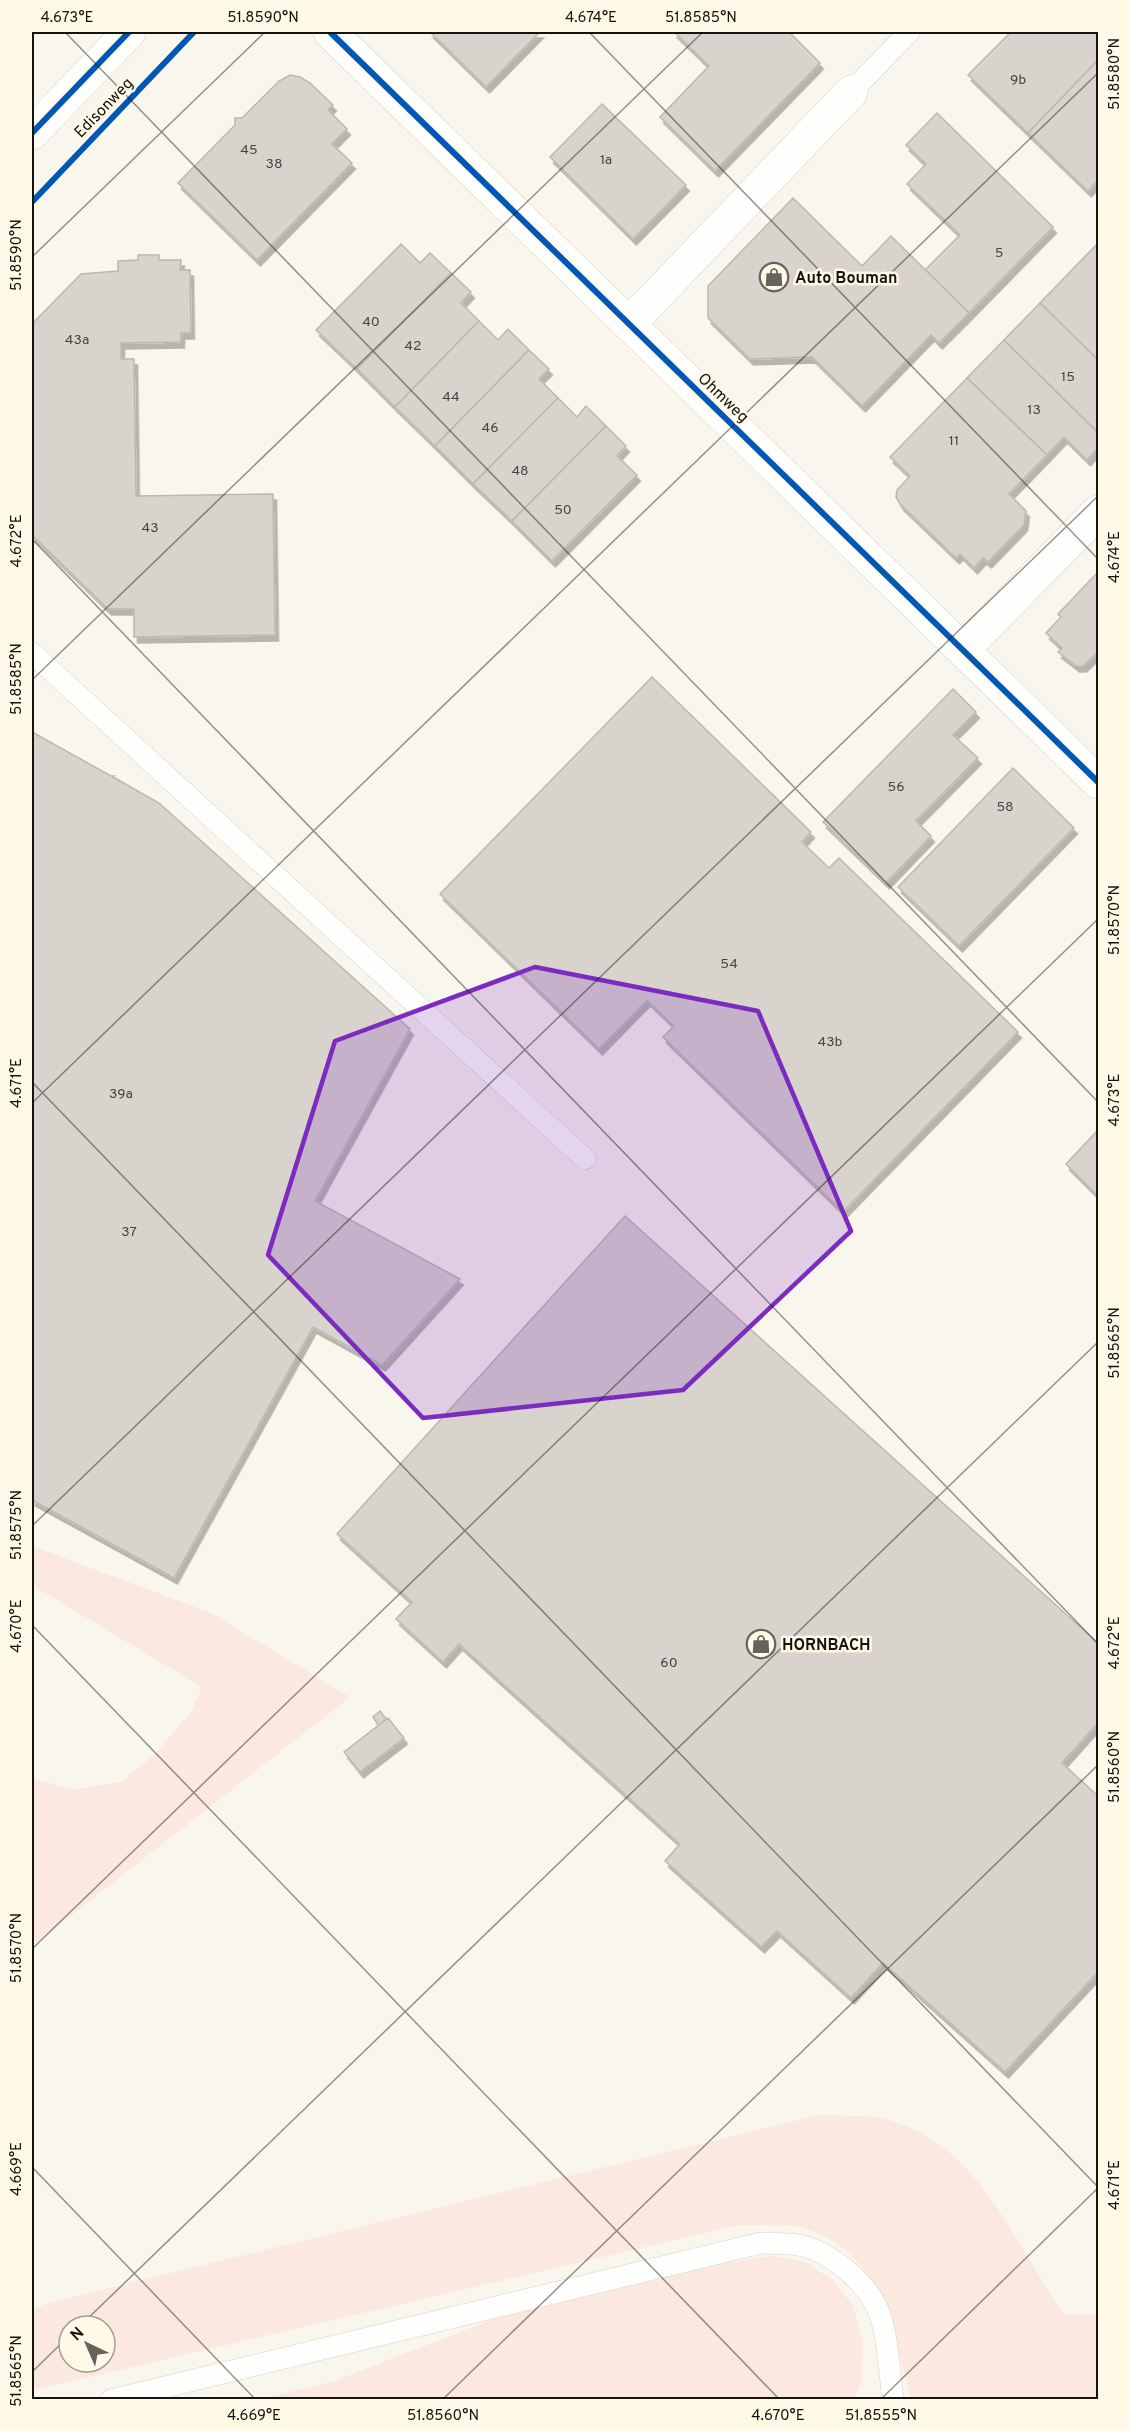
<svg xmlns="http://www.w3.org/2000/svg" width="1130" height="2431" font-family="Overpass,sans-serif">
	<defs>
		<filter id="shadow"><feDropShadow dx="3.5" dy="6" stdDeviation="0" flood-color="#0004"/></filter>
	</defs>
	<rect width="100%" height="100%" fill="#f9f6ed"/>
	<!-- green -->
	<g fill="#fbe8df" fill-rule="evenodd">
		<polygon points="32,1546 211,1613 350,1697 36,1943 32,1937 32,1778 72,1790 121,1782 155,1754 191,1712 202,1687 32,1585"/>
		<path d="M819 2115C841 2116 867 2114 888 2120 980 2144 1014 2245 1065 2315L1098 2314V2399H913L910 2395C892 2328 879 2247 800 2227 782 2223 758 2226 739 2225L38 2389 32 2386V2310L48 2303ZM69 2326H105V2362H69Z"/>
		<polygon points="773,2256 805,2262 834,2281 853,2306 863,2342 862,2382 853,2399 256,2400 335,2381 506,2314 727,2263"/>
	</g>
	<!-- building -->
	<g fill="#d8d4cd" stroke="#bcb8b1" stroke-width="1.5" filter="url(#shadow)">
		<polygon points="430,32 540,32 486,87"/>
		<polygon points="674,32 789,32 820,63 715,171 660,117 709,66"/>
		<polygon points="1011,32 1098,32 1098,60 1028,133 968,75"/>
		<polygon points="1098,60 1098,180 1088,191 1028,133"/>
		<polygon points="290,75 300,77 310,83 333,105 328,110 347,129 332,144 352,163 257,260 178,183 235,125 235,118 242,118 279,81"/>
		<polygon points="602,104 686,185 633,239 550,157"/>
		<polygon points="937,113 1053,227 969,313 925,270 960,235 907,184 926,164 906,145"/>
		<polygon points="793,198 862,266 891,236 969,313 939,343 931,335 862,406 812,357 750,359 708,318 708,286"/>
		<polygon points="1098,243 1098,360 1040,303"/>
		<polygon points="401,244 420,263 430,253 451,273 357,369 316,330"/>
		<polygon points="138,255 159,255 159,260 181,260 180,270 190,270 191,333 181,333 181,342 121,343 121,359 134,359 136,496 273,494 275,635 134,637 134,609 108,609 32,535 32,324 81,274 118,271 118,261 138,260"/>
		<polygon points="451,273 471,292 461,303 479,321 395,407 357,369"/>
		<polygon points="1040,303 1098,360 1098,433 1004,340"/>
		<polygon points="479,321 498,340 508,329 529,350 435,446 395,407"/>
		<polygon points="1004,340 1098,433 1098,448 1087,460 1064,437 1047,455 967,378"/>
		<polygon points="529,350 549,369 539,379 558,398 473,484 435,446"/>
		<polygon points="967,378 1047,455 1009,494 1026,511 1024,525 988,562 983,558 974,568 960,554 956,558 900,504 896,497 897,490 910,476 890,457"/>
		<polygon points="558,398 577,417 586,406 606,426 512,521 473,484"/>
		<polygon points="606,426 626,446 617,456 637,475 552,561 512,521"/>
		<polygon points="1098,572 1098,652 1083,666 1076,666 1058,652 1062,648 1046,633 1061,617 1058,614"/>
		<polygon points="652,677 811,832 802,842 829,868 839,858 1018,1032 843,1212 663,1037 674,1026 647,1000 599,1049 440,894"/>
		<polygon points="953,689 976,712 953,735 978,758 916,821 931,836 886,883 823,822"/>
		<polygon points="32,732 111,776 114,776 113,777 159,803 410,1029 315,1201 460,1279 382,1365 313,1327 174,1578 32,1500"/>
		<polygon points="1013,768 1074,828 959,946 898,887"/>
		<polygon points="1098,1130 1098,1196 1066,1164"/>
		<polygon points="625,1216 1098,1643 1098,1723 1062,1763 1098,1796 1098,1972 1005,2072 883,1963 851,1998 777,1931 761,1947 665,1861 680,1844 459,1644 443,1662 396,1619 412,1602 337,1534"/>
		<polygon points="380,1711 387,1720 379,1726 373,1717"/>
		<polygon points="388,1718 404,1738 360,1772 344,1752"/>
	</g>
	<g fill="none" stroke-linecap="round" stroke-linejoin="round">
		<!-- service casing -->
		<g stroke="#d6d3cb" stroke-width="22">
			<g id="service">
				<polyline points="851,92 909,32"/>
				<polyline points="32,653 585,1159"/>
				<path d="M111 2400 761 2243C773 2244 786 2243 798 2245 831 2251 871 2285 881 2318 888 2339 890 2376 893 2400"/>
			</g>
		</g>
		<!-- minor casing -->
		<g stroke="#d6d3cb" stroke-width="34">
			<g id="minor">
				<polyline points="330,32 1098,782"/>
				<polyline points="629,324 851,92"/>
				<polyline points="963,650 1098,512"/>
			</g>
		</g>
		<!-- tertiary casing -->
		<g stroke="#d6d3cb" stroke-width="34">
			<polyline id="tertiary" points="32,133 129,32"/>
		</g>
		<!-- service -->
		<use href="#service" stroke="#fefefc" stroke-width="21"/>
		<!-- minor -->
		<use href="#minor" stroke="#fefefc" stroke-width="33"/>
		<!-- tertiary -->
		<use href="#tertiary" stroke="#fefefc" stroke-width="33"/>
		<!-- cycleway casing -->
		<g stroke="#fff9e7" stroke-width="10">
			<g id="cycleway">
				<polyline points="330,32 1098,782"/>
				<polyline points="32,133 129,32"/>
				<polyline points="32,202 194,32"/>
			</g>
		</g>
		<!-- cycleway -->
		<use href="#cycleway" stroke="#0057b8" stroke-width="6"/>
	</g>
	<!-- marked area -->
	<path fill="#7b2cbf" fill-opacity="0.2" stroke="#7b2cbf" stroke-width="4.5" stroke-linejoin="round" d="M535 967 758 1011 851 1231 683 1390 423 1418 268 1255 335 1041Z"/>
	<!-- ticks -->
	<path fill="none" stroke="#16140e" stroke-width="1.5" stroke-opacity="0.45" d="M65 32 1098 1102M589 32 1098 559M32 257 265 32M32 539 1098 1644M32 680 703 32M32 1082 1098 2187M32 1103 1098 73M32 1526 1098 496M32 1625 780 2400M32 1949 1098 919M32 2167 256 2400M80 2326 1098 1342M32 2372 69 2336M442 2400 1098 1765M880 2400 1098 2188"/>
	<!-- icons -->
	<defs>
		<g id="shop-ring" transform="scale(1.5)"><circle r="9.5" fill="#fff9e7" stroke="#65635c" stroke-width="1.5"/><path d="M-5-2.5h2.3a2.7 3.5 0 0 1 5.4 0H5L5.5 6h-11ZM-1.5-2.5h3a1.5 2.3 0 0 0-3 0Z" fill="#65635c"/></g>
	</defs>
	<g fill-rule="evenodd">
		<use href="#shop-ring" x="774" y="277"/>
		<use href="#shop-ring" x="761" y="1644"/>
	</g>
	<g text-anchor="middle" stroke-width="5" stroke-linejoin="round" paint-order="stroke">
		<!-- number labels -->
		<g font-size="14" fill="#46443e">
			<text x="1018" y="84">9b</text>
			<text x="249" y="154">45</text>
			<text x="606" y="164">1a</text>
			<text x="274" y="168">38</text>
			<text x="999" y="257">5</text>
			<text x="371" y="326">40</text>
			<text x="77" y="344">43a</text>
			<text x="413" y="350">42</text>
			<text x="1068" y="381">15</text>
			<text x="451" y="401">44</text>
			<text x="1034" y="414">13</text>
			<text x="490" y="432">46</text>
			<text x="954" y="445">11</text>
			<text x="520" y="475">48</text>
			<text x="563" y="514">50</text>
			<text x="150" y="532">43</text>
			<text x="896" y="791">56</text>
			<text x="1005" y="811">58</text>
			<text x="729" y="968">54</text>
			<text x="830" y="1046">43b</text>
			<text x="121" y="1098">39a</text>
			<text x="129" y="1236">37</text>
			<text x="669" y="1667">60</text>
		</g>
		<!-- street labels -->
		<g font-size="16" fill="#16140e" stroke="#fff9e7">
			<text transform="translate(103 107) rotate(-46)" y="6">Edisonweg</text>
			<text transform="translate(724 397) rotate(44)" y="6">Ohmweg</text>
		</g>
		<!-- poi labels -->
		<g font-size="16" font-weight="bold" fill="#16140e" stroke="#fff9e7" text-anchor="start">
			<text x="795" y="283">Auto Bouman</text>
			<text x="782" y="1650">HORNBACH</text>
		</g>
	</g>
	<!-- border -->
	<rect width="1130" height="2431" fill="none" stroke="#fff9e7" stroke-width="66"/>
	<!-- north arrow -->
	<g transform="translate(87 2344) rotate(316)"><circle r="28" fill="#fff9e7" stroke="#a29d90" stroke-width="1.5"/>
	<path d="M0-4.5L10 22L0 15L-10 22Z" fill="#65635c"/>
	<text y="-9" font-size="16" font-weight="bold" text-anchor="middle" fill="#16140e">N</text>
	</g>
	<rect x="33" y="33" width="1064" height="2365" fill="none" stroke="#16140e" stroke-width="2"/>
	<g font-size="15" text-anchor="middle" fill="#16140e">
		<text x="67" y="22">4.673°E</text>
		<text x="263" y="22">51.8590°N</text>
		<text x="591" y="22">4.674°E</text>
		<text x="701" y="22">51.8585°N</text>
		<text transform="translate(1114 74) rotate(-90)" y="5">51.8580°N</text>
		<text transform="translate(16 255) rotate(-90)" y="5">51.8590°N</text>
		<text transform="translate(16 541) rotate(-90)" y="5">4.672°E</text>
		<text transform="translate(1114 557) rotate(-90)" y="5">4.674°E</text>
		<text transform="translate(16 679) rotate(-90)" y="5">51.8585°N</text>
		<text transform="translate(1114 920) rotate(-90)" y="5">51.8570°N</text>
		<text transform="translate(16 1083) rotate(-90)" y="5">4.671°E</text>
		<text transform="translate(1114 1100) rotate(-90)" y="5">4.673°E</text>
		<text transform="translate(1114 1343) rotate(-90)" y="5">51.8565°N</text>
		<text transform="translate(16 1525) rotate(-90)" y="5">51.8575°N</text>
		<text transform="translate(16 1626) rotate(-90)" y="5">4.670°E</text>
		<text transform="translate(1114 1643) rotate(-90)" y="5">4.672°E</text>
		<text transform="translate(1114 1767) rotate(-90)" y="5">51.8560°N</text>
		<text transform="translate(16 1948) rotate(-90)" y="5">51.8570°N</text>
		<text transform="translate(16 2169) rotate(-90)" y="5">4.669°E</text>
		<text transform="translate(1114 2185) rotate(-90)" y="5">4.671°E</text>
		<text transform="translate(16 2371) rotate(-90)" y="5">51.8565°N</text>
		<text x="254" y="2420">4.669°E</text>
		<text x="443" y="2420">51.8560°N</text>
		<text x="778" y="2420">4.670°E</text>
		<text x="881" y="2420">51.8555°N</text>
	</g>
</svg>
